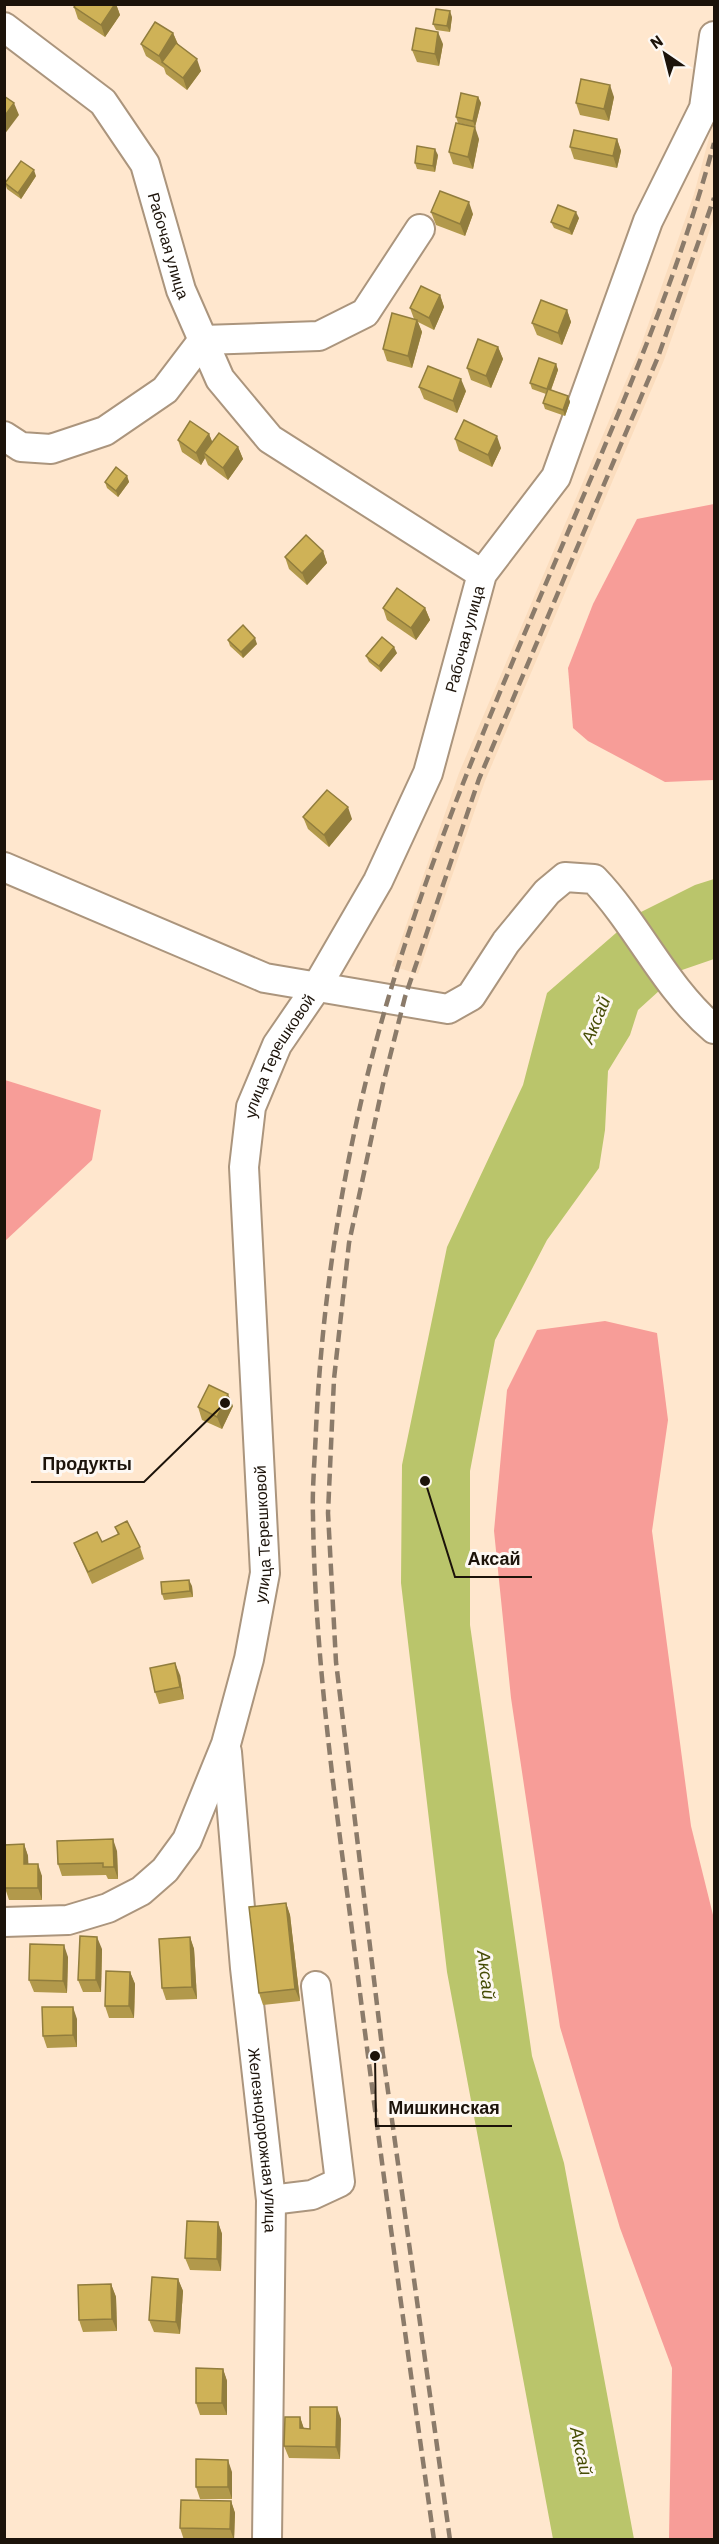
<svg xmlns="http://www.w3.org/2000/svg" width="719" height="2544" font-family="Barlow,sans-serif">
	<rect width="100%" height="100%" fill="#ffe7ce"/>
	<!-- built -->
	<polygon fill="#fbddbe" points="714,119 714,218 664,360 485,781 418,974 392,966 459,773 640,348 694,194"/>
	<!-- green -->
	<g fill="#f79d98">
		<polygon points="714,504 714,780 665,782 588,741 573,728 568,668 593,604 637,519"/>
		<polygon points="5,1080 101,1110 92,1160 5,1241"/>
		<polygon points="605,1321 657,1333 668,1420 652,1531 691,1826 714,1919 714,2539 669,2538 672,2368 620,2228 560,2027 511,1698 494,1531 507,1390 537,1330"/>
	</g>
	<!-- water -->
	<polygon fill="#bac56b" points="714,879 714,959 682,970 638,1010 630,1035 608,1071 605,1130 599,1168 547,1240 495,1340 470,1471 470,1625 532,2056 564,2163 634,2539 553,2539 447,1972 401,1583 402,1465 447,1247 523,1085 547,993 639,913 695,885"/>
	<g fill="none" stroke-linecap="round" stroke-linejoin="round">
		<!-- minor casing -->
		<g stroke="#ab957d" stroke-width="32">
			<g id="minor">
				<path id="s1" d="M4 27 103 102 145 164 181 290 220 379 270 439 482 574"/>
				<polyline points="4,436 21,447 51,449 105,431 165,390 203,340 319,336 365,313 420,229"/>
				<path d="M4 867 265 978 448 1009 471 996 506 942 547 892 565 877 594 879C638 925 665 988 714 1029"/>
				<path id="s2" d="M227 1752 245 1968 271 2200 267 2540"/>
				<path id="s3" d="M4 1922 68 1920 108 1908 141 1891 165 1870 187 1840 226 1744 249 1659 265 1573 244 1167 251 1107 277 1045 316 988 378 881 428 773 482 574 556 477 648 221 704 108 714 36"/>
				<polyline points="271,2200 312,2195 340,2182 316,1986"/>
			</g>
		</g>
		<!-- minor -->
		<use href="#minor" stroke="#fff" stroke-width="28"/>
		<!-- rail -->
		<g stroke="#8b7b6a" stroke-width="4.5" stroke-dasharray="12 6" stroke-linecap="butt">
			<path d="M434 2540C407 2347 380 2154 356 1961 337 1813 315 1665 313 1516 312 1487 315 1458 316 1429 323 1281 348 1132 391 989 441 823 512 663 580 504 631 385 681 267 714 143"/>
			<polyline points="450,2540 383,2055 336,1662 328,1513 334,1379 349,1243 383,1084 405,997 479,779 658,357 714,198"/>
		</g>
	</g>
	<!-- wall -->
	<g fill="#b2994b">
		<polygon points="76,4 116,4 120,15 105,37 78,19 74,7"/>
		<polygon points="452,17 450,32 436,30 433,24"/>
		<polygon points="173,33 178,44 201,71 187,90 166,74 164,68 146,56 141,44"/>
		<polygon points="443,44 439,66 417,62 412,50"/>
		<polygon points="478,97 481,103 475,127 458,123 456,117"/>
		<polygon points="614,97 609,121 580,115 576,103"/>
		<polygon points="479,139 473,169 453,164 449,152"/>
		<polygon points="617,139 621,151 617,168 574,159 570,147"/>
		<polygon points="438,155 435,172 417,169 415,163"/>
		<polygon points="36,176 21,199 7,189 5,183"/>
		<polygon points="431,212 473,214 465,236 436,225"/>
		<polygon points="579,218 572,235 554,228 551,222"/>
		<polygon points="440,295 444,307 434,330 418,322 422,332 412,368 387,361 383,349 414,319 410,308"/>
		<polygon points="567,310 571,322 562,345 537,335 532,323"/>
		<polygon points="498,347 503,359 491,388 471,380 467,368"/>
		<polygon points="556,364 558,370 551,390 568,396 570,402 565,416 545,409 543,403 546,394 532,389 530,383"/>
		<polygon points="419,387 466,391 457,413 424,399"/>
		<polygon points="209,434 212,442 238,447 243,459 228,480 208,465 205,458 201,465 182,452 178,440"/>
		<polygon points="455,439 501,448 492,467 459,451"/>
		<polygon points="127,476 129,482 118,497 107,488 105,482"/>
		<polygon points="323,551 327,563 307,585 289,569 285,557"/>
		<polygon points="383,608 425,608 430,620 416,640 387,620"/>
		<polygon points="228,640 257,644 243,658 230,646"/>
		<polygon points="397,653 381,672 369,662 366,656"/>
		<polygon points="303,817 352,819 329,847 308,829"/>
		<polygon points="233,1406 222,1429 202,1420 198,1407"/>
		<polygon points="115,1527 140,1547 144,1559 92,1584 79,1555 74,1543 102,1542 118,1535"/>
		<polygon points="192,1586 193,1597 164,1600 162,1594"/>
		<polygon points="180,1675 184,1699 159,1704 155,1692"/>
		<polygon points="24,1844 28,1856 28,1864 42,1876 42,1900 9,1900 5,1888"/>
		<polygon points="117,1851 118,1879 108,1879 106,1875 62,1876 58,1864"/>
		<polygon points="286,1903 290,1915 300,2001 263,2005 259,1993"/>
		<polygon points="190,1937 194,1949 197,1999 166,2000 162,1988"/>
		<polygon points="102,1949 101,1992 83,1992 78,1980"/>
		<polygon points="68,1957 67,1993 34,1992 29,1980"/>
		<polygon points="130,1972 135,1984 134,2018 109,2018 105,2006"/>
		<polygon points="77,2019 77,2047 47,2048 43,2036"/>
		<polygon points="218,2222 222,2234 221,2271 190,2270 185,2258"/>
		<polygon points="178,2279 183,2291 180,2334 154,2332 149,2320"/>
		<polygon points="111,2284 116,2297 117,2331 83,2332 79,2320"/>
		<polygon points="223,2369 227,2381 227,2415 200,2415 196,2403"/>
		<polygon points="300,2417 304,2429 310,2429 341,2419 340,2459 289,2458 284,2446"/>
		<polygon points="232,2472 232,2499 200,2499 196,2487"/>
		<polygon points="231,2501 235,2513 234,2540 184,2540 180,2528"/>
	</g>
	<!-- shaded-wall -->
	<g fill="#917d3d">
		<polygon points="115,4 116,4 120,15 105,37 101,25"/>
		<polygon points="450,11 452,17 450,32 447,26"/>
		<polygon points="438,32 443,44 439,66 435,54"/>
		<polygon points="173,33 178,45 162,62 159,56"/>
		<polygon points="197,59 201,71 187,90 183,78"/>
		<polygon points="610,85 614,97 609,121 604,109"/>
		<polygon points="478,97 481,103 475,127 473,121"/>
		<polygon points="14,103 19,115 4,135 4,117"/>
		<polygon points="475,127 479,139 473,169 468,157"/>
		<polygon points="617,139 621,151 617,168 613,156"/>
		<polygon points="435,149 438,155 435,172 433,166"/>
		<polygon points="34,170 36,176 21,199 18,193"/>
		<polygon points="469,202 473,214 465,236 460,224"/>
		<polygon points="576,212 579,218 572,235 569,229"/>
		<polygon points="440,295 444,307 434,330 429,318"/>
		<polygon points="567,310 571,322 562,345 558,333"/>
		<polygon points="417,320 422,332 412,368 408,356"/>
		<polygon points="498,347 503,359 491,388 486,376"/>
		<polygon points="556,364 558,370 549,395 547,389"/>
		<polygon points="461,379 466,391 457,413 453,401"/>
		<polygon points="568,396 570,402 565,416 563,410"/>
		<polygon points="209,434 214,446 204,453 205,458 201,465 196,453"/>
		<polygon points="497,436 501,448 492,467 488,455"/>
		<polygon points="238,447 243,459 228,480 223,468"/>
		<polygon points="127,476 129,482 118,497 116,491"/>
		<polygon points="323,551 327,563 307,585 302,573"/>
		<polygon points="425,608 430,620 416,640 411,628"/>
		<polygon points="255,638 257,644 243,658 241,652"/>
		<polygon points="394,647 397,653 381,672 379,666"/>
		<polygon points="348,807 352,819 329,847 324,835"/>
		<polygon points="228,1394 233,1406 222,1429 217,1417"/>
		<polygon points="189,1580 192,1586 193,1597 190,1591"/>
		<polygon points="175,1663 180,1675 184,1699 180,1687"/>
		<polygon points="113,1839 117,1851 118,1879 114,1867"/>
		<polygon points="24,1844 28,1856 29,1876 24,1864"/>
		<polygon points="38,1864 42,1876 42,1900 38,1888"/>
		<polygon points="286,1903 290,1915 300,2001 295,1989"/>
		<polygon points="97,1937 102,1949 101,1992 96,1980"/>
		<polygon points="190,1937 194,1949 197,1999 192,1987"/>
		<polygon points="64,1945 68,1957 67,1993 63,1981"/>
		<polygon points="130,1972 135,1984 134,2018 129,2006"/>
		<polygon points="73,2007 77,2019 77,2047 73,2035"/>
		<polygon points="218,2222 222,2234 221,2271 217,2259"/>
		<polygon points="178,2279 183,2291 180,2334 176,2322"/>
		<polygon points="111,2284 116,2297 117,2331 112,2319"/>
		<polygon points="223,2369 227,2381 227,2415 222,2403"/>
		<polygon points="337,2407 341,2419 340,2459 336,2447"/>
		<polygon points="300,2417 304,2429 300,2428"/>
		<polygon points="228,2460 232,2472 232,2499 228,2487"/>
		<polygon points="231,2501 235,2513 234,2540 230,2529"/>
	</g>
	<!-- building -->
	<g fill="#cfb257" stroke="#917d3d" stroke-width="1.5">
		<polygon points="76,4 115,4 101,25 74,7"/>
		<polygon points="436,9 450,11 447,26 433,24"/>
		<polygon points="155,22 173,33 159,56 141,44"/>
		<polygon points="416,28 438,32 435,54 412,50"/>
		<polygon points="176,43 197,59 183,78 162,62"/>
		<polygon points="581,79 610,85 604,109 576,103"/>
		<polygon points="461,93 478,97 473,121 456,117"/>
		<polygon points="4,96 14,103 4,117"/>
		<polygon points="456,123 475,127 468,157 449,152"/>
		<polygon points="574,130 617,139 613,156 570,147"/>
		<polygon points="417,146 435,149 433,166 415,163"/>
		<polygon points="21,161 34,170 18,193 5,183"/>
		<polygon points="440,191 469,202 460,224 431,212"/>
		<polygon points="558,205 576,212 569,229 551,222"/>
		<polygon points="421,286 440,295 429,318 410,308"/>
		<polygon points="541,300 567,310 558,333 532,323"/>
		<polygon points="392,313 417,320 408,356 383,349"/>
		<polygon points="478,339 498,347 486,376 467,368"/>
		<polygon points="539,358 556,364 547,389 530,383"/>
		<polygon points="428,366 461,379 453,401 419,387"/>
		<polygon points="548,389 568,396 563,410 543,403"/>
		<polygon points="464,420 497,436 488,455 455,439"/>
		<polygon points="190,421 209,434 196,453 178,440"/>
		<polygon points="219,433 238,447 223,468 204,453"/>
		<polygon points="116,467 127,476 116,491 105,482"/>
		<polygon points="306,535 323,551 302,573 285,557"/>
		<polygon points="397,588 425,608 411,628 383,608"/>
		<polygon points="243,625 255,638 241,652 228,640"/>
		<polygon points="382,637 394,647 379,666 366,656"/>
		<polygon points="327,790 348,807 324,835 303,817"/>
		<polygon points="209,1385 228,1394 217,1417 198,1407"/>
		<polygon points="127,1521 140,1547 88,1572 74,1543 97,1532 102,1542 119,1534 115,1527"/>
		<polygon points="189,1580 190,1591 162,1594 161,1582"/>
		<polygon points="175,1663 180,1687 155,1692 150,1668"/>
		<polygon points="113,1839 114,1867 103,1867 103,1863 58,1864 57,1841"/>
		<polygon points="24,1844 24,1864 38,1864 38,1888 5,1888 4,1845"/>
		<polygon points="286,1903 295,1989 259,1993 249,1907"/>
		<polygon points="80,1936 97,1937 96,1980 78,1980"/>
		<polygon points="190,1937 192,1987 162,1988 159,1939"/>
		<polygon points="30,1944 64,1945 63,1981 29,1980"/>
		<polygon points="106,1971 130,1972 129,2006 105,2006"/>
		<polygon points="42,2007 73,2007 73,2035 43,2036"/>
		<polygon points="187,2221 218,2222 217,2259 185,2258"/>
		<polygon points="152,2277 178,2279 176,2322 149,2320"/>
		<polygon points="111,2284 112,2319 79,2320 78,2285"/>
		<polygon points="196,2368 223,2369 222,2403 196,2403"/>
		<polygon points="310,2407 337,2407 336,2447 284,2446 285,2417 300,2417 300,2428 310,2429"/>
		<polygon points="196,2459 228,2460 228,2487 196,2487"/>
		<polygon points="181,2500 231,2501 230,2529 180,2528"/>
	</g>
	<g text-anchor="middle" stroke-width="6" stroke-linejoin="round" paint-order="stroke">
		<!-- street labels -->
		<g font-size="16" fill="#1c130a" stroke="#fdf8f3">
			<text dy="6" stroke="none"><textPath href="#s1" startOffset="284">Рабочая улица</textPath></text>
			<text dy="6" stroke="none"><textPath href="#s3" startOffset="1476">Рабочая улица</textPath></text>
			<text dy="6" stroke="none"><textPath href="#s3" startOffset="1016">улица Терешковой</textPath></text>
			<text dy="6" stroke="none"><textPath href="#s3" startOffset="530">улица Терешковой</textPath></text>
			<text dy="6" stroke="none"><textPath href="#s2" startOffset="390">Железнодорожная улица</textPath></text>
		</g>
		<!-- water labels -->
		<g font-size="18" font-style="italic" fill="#464c05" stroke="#fdf8f3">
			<text transform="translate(596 1020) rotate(-68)" y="6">Аксай</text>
			<text transform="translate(486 1975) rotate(83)" y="6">Аксай</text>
			<text transform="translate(581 2451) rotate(78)" y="6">Аксай</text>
		</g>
	</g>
	<!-- callouts -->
	<path fill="none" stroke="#1c130a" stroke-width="2" d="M225 1403L144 1482H31M425 1481L455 1577H532M375 2056L376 2126H512"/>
	<g fill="#1c130a" stroke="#fdf8f3" stroke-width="2">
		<circle cx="225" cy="1403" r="6"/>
		<circle cx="425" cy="1481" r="6"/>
		<circle cx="375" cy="2056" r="6"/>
	</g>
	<g font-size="18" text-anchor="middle" font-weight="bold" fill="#1c130a" stroke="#fdf8f3" stroke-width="6" stroke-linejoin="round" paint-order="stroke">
		<text x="87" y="1470">Продукты</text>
		<text x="494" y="1565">Аксай</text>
		<text x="444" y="2114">Мишкинская</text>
	</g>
	<!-- border -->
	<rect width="719" height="2544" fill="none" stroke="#1c130a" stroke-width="12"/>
	<!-- north arrow -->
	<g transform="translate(665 54) rotate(325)" stroke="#fdf8f3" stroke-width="4.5" paint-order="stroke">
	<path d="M0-4.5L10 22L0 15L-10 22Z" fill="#1c130a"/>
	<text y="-9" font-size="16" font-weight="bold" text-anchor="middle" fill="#1c130a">N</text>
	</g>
</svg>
